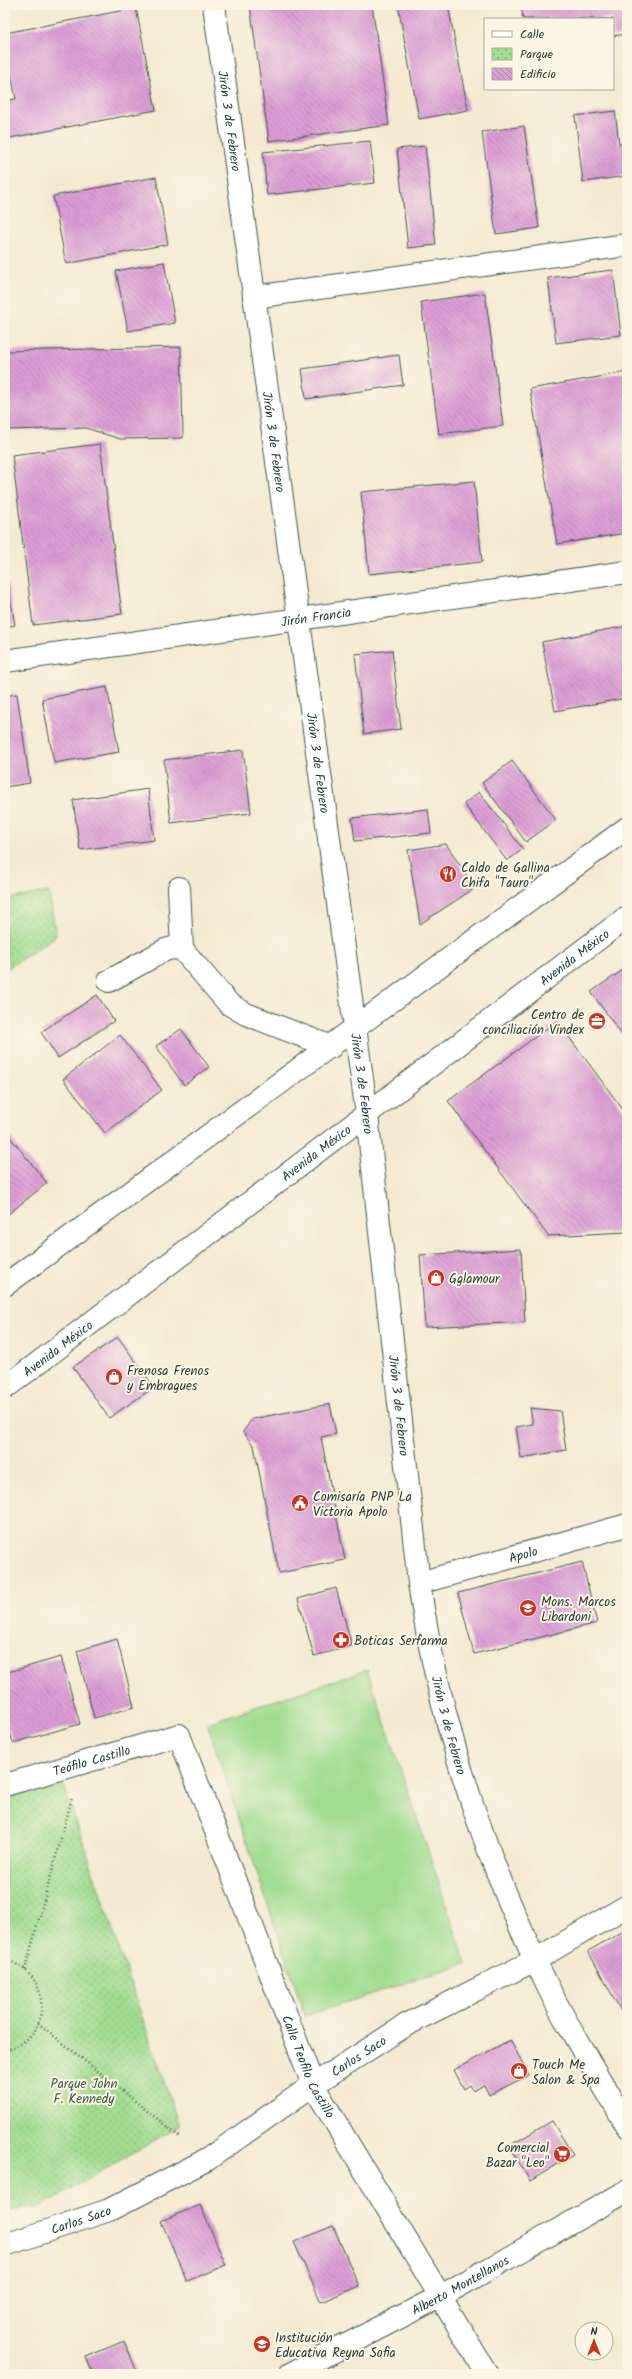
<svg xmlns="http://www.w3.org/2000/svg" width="632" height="2379" font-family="Kalam,sans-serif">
	<defs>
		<pattern id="park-dots" width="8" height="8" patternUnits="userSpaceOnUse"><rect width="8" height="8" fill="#a1dd91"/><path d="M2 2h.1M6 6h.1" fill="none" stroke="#83b477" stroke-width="1.8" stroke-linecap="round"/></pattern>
		<pattern id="building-back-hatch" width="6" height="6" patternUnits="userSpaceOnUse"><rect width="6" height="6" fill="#dc9dd5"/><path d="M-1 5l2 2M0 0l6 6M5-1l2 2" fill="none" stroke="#b281ae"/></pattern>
	</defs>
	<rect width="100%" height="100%" fill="#fcf5e5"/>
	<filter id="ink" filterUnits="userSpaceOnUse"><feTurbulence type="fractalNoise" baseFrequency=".025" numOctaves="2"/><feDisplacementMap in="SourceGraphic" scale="8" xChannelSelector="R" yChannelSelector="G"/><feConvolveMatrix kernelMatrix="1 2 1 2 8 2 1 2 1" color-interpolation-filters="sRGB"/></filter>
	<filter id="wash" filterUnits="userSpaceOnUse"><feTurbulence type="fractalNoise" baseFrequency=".012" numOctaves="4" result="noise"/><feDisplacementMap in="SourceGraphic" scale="16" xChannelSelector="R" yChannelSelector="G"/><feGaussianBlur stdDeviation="0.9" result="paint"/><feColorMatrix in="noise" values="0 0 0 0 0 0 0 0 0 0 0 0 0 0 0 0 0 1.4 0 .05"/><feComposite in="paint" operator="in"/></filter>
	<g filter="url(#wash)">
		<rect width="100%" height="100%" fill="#f4ead1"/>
		<!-- grass -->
		<polygon fill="#a1dd91" stroke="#608d62" points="367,1670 466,1963 305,2016 207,1723"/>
		<!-- park -->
		<g fill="url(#park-dots)" stroke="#608d62">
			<polygon points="49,892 56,936 5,970 5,899"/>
			<polygon points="62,1780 179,2126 42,2206 5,2211 5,1796"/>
		</g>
		<g id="blocks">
			<!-- building -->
			<g fill="url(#building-back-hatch)">
				<polygon points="250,5 372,5 389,125 269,141"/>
				<polygon points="398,5 448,5 468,110 419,119"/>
				<polygon points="521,5 627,5 627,34 613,36 613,19 523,19"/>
				<polygon points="136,8 156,110 5,139 5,101 16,99 5,44 5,33"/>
				<polygon points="615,111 619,144 627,144 627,176 583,182 575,116"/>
				<polygon points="524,126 539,228 496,234 482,132"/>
				<polygon points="370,141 375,183 267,195 263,152"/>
				<polygon points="425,146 436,245 408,248 397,149"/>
				<polygon points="156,177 168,244 66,264 53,196"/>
				<polygon points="164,262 175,323 128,331 116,271"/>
				<polygon points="613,270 621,335 556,343 548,278"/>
				<polygon points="485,293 503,426 439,434 421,302"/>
				<polygon points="181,347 183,438 120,439 86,428 5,430 5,351"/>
				<polygon points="399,355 403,385 306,399 302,369"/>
				<polygon points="627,372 627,533 557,544 530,389"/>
				<polygon points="100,444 122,614 33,625 12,455"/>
				<polygon points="474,481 482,562 369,574 361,492"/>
				<polygon points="5,568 15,625 5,627"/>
				<polygon points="627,626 627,698 555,711 542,642"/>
				<polygon points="392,650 401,729 364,734 355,654"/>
				<polygon points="107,687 119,752 54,763 42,699"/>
				<polygon points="17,694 30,783 5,787 5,696"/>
				<polygon points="243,750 251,813 171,823 164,760"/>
				<polygon points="512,761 556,820 526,842 482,783"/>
				<polygon points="148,789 154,840 80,850 73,800"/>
				<polygon points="479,792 523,849 507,861 464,804"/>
				<polygon points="428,809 431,833 355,841 352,818"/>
				<polygon points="446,844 475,888 420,924 408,850"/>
				<polygon points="627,967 627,1042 591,992"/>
				<polygon points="97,995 114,1021 58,1058 41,1032"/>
				<polygon points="557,1021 627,1115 627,1232 548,1236 448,1101"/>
				<polygon points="181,1029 209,1067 184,1085 156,1046"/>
				<polygon points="120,1035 162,1090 105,1133 63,1079"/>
				<polygon points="5,1131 47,1183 7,1215 5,1212"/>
				<polygon points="521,1249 525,1322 425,1327 420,1255"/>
				<polygon points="118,1337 154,1387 109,1418 73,1367"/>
				<polygon points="330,1404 336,1434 321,1437 345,1560 279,1573 254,1446 243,1432 252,1419"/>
				<polygon points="530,1408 560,1411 566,1450 521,1458 516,1427 533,1424"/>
				<polygon points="582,1562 597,1623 474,1654 458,1593"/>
				<polygon points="336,1588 352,1646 314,1656 298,1599"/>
				<polygon points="117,1639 134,1707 94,1718 77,1651"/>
				<polygon points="61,1657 80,1724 13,1743 5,1714 5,1673"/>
				<polygon points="624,1931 627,1937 627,2022 588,1951"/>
				<polygon points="510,2040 529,2075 489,2095 484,2085 473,2091 470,2085 464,2089 454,2070"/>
				<polygon points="552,2121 573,2155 530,2181 509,2146"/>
				<polygon points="200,2205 226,2265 187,2281 161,2221"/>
				<polygon points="333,2226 359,2286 321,2302 294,2242"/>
				<polygon points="124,2341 138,2374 93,2374 86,2357"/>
			</g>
		</g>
	</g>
	<g filter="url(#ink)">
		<use href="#blocks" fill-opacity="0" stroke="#3f574c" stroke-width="1"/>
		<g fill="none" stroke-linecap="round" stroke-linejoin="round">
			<!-- service casing -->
			<g stroke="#3f574c" stroke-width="24">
				<g id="service">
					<polyline points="179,888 182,949"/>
					<polyline points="109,981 165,950 172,948 182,949 229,1004 246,1014 331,1047"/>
				</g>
			</g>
			<!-- pedestrian casing -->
			<g stroke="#3f574c" stroke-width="24">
				<g id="pedestrian">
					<path id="s1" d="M313 2085 406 2025 535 1960"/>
				</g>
			</g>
			<!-- minor casing -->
			<g stroke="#3f574c" stroke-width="24">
				<g id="minor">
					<path id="s2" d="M214 5 355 1027"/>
					<polyline points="254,297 627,245"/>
					<path id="s3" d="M5 661 627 572"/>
					<path id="s4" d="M419 1583 627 1525"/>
					<path id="s5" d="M5 1785 179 1735 313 2085 487 2374"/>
					<polyline points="535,1960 627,1906"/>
					<path id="s6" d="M5 2245 109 2210 208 2159 313 2085"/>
					<path id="s7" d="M290 2374 441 2296 627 2191"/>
				</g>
			</g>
			<!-- tertiary casing -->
			<g stroke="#3f574c" stroke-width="24">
				<g id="tertiary">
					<path id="s8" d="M355 1027 367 1115 419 1583C440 1727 487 1865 552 1995 575 2040 602 2082 627 2126"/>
				</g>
			</g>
			<!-- primary casing -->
			<g stroke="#3f574c" stroke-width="24">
				<g id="primary">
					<polyline points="5,1285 627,828"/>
					<path id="s9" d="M5 1388 627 917"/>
				</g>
			</g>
			<!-- path -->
			<g stroke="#3f574c" stroke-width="2.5" stroke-dasharray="1 3" stroke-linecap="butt">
				<path d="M5 1960C53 1971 54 2040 5 2050"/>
				<polyline points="25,1970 72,1798"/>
				<polyline points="38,2023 181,2138"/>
			</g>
			<!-- service -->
			<use href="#service" stroke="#fff" stroke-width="22"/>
			<!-- pedestrian -->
			<use href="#pedestrian" stroke="#fff" stroke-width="22"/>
			<!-- minor -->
			<use href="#minor" stroke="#fff" stroke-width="22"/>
			<!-- tertiary -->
			<use href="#tertiary" stroke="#fff" stroke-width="22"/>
			<!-- primary -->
			<use href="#primary" stroke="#fff" stroke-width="22"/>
		</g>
	</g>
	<!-- icons -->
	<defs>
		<g id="restaurant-disc" transform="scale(0.9)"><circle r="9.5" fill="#c8321e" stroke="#fcf5e5"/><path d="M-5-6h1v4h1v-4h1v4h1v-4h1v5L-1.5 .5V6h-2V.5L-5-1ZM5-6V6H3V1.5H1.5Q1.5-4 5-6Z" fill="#fff"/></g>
		<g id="office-disc" transform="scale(0.9)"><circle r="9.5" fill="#c8321e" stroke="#fcf5e5"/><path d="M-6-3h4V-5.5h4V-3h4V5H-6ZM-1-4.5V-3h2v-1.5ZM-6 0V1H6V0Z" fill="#fff"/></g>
		<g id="shop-disc" transform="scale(0.9)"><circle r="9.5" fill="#c8321e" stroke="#fcf5e5"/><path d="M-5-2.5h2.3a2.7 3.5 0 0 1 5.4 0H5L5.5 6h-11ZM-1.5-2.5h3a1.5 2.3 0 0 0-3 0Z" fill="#fff"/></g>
		<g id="civic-disc" transform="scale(0.9)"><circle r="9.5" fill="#c8321e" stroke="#fcf5e5"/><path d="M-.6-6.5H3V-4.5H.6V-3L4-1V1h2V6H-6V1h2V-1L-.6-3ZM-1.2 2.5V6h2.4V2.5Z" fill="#fff"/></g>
		<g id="school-disc" transform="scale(0.9)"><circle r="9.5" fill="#c8321e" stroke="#fcf5e5"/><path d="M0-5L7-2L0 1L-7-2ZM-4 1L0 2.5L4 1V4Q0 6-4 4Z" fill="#fff"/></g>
		<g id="pharmacy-disc" transform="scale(0.9)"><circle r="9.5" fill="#c8321e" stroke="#fcf5e5"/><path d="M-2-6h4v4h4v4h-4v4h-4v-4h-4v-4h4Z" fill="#fff"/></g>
		<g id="supermarket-disc" transform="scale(0.9)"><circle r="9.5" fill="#c8321e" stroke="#fcf5e5"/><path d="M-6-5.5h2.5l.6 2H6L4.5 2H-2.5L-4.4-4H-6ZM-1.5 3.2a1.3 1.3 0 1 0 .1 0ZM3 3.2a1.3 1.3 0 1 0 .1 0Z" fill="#fff"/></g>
	</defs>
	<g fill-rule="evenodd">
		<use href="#restaurant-disc" x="448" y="874"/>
		<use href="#office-disc" x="597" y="1021"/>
		<use href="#shop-disc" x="436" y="1278"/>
		<use href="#shop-disc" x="114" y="1377"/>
		<use href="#civic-disc" x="300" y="1503"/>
		<use href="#school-disc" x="528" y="1608"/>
		<use href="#pharmacy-disc" x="341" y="1640"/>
		<use href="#shop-disc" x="519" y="2071"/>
		<use href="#supermarket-disc" x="562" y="2154"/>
		<use href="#school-disc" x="262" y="2344"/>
	</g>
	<g text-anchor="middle" stroke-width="4" stroke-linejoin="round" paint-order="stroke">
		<!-- street labels -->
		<g font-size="13" fill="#1f3d34" stroke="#fcf5e5">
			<text dy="5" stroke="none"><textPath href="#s2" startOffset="117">Jirón 3 de Febrero</textPath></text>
			<text dy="5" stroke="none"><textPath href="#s2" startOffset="441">Jirón 3 de Febrero</textPath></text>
			<text dy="5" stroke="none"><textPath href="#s3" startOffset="314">Jirón Francia</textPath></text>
			<text dy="5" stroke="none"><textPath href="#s2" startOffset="765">Jirón 3 de Febrero</textPath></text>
			<text dy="5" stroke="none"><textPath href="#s9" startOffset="714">Avenida México</textPath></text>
			<text dy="5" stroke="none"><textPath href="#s8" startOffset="57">Jirón 3 de Febrero</textPath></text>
			<text dy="5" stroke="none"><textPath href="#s9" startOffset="390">Avenida México</textPath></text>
			<text dy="5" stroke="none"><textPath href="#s9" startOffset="66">Avenida México</textPath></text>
			<text dy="5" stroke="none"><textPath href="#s8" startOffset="381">Jirón 3 de Febrero</textPath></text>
			<text dy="5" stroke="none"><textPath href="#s4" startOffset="108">Apolo</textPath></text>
			<text dy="5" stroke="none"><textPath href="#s8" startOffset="705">Jirón 3 de Febrero</textPath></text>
			<text dy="5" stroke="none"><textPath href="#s5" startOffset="90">Teófilo Castillo</textPath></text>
			<text dy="5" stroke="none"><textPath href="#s1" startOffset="54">Carlos Saco</textPath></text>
			<text dy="5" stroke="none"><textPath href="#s5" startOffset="537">Calle Teofilo Castillo</textPath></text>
			<text dy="5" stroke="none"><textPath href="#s6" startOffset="80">Carlos Saco</textPath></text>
			<text dy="5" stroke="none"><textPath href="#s7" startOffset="192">Alberto Montellanos</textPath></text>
		</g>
		<!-- poi labels -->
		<g font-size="13" fill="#1f3d34" stroke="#fcf5e5" text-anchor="start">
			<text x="461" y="872">Caldo de Gallina<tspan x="461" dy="15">Chifa "Tauro"</tspan></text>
			<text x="584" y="1019" text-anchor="end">Centro de<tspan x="584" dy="15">conciliación Vindex</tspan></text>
			<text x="449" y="1283">Gglamour</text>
			<text x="127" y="1375">Frenosa Frenos<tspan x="127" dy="15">y Embragues</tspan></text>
			<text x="313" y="1501">Comisaría PNP La<tspan x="313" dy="15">Victoria Apolo</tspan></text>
			<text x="541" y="1606">Mons. Marcos<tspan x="541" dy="15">Libardoni</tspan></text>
			<text x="354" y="1645">Boticas Serfarma</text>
			<text x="532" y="2069">Touch Me<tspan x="532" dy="15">Salon &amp; Spa</tspan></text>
			<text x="549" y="2152" text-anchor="end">Comercial<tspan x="549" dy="15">Bazar "Leo"</tspan></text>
			<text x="275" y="2342">Institución<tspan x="275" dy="15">Educativa Reyna Sofia</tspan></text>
		</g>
		<!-- park labels -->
		<g font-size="13" fill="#395d47" stroke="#fcf5e5">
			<text x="84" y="2088">Parque John<tspan x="84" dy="15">F. Kennedy</tspan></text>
		</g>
	</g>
	<!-- margin -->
	<rect width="632" height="2379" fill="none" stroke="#fcf5e5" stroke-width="20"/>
	<!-- legend -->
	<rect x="484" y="18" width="130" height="72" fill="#fcf5e5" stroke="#a4ab9e"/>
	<rect x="492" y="31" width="20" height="6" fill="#ffffff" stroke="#a4ab9e"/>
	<text x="520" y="38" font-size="12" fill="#1f3d34">Calle</text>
	<rect x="492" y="48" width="20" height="12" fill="url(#park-dots)" stroke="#a4ab9e"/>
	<text x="520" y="58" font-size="12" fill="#1f3d34">Parque</text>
	<rect x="492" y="68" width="20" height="12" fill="url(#building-back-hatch)" stroke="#a4ab9e"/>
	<text x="520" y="78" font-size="12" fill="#1f3d34">Edificio</text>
	<!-- north arrow -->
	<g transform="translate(594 2341)"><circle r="19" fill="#fcf5e5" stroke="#a4ab9e"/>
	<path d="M0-3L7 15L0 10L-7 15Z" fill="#c8321e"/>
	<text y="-6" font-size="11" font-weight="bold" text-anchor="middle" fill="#1f3d34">N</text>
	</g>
</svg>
